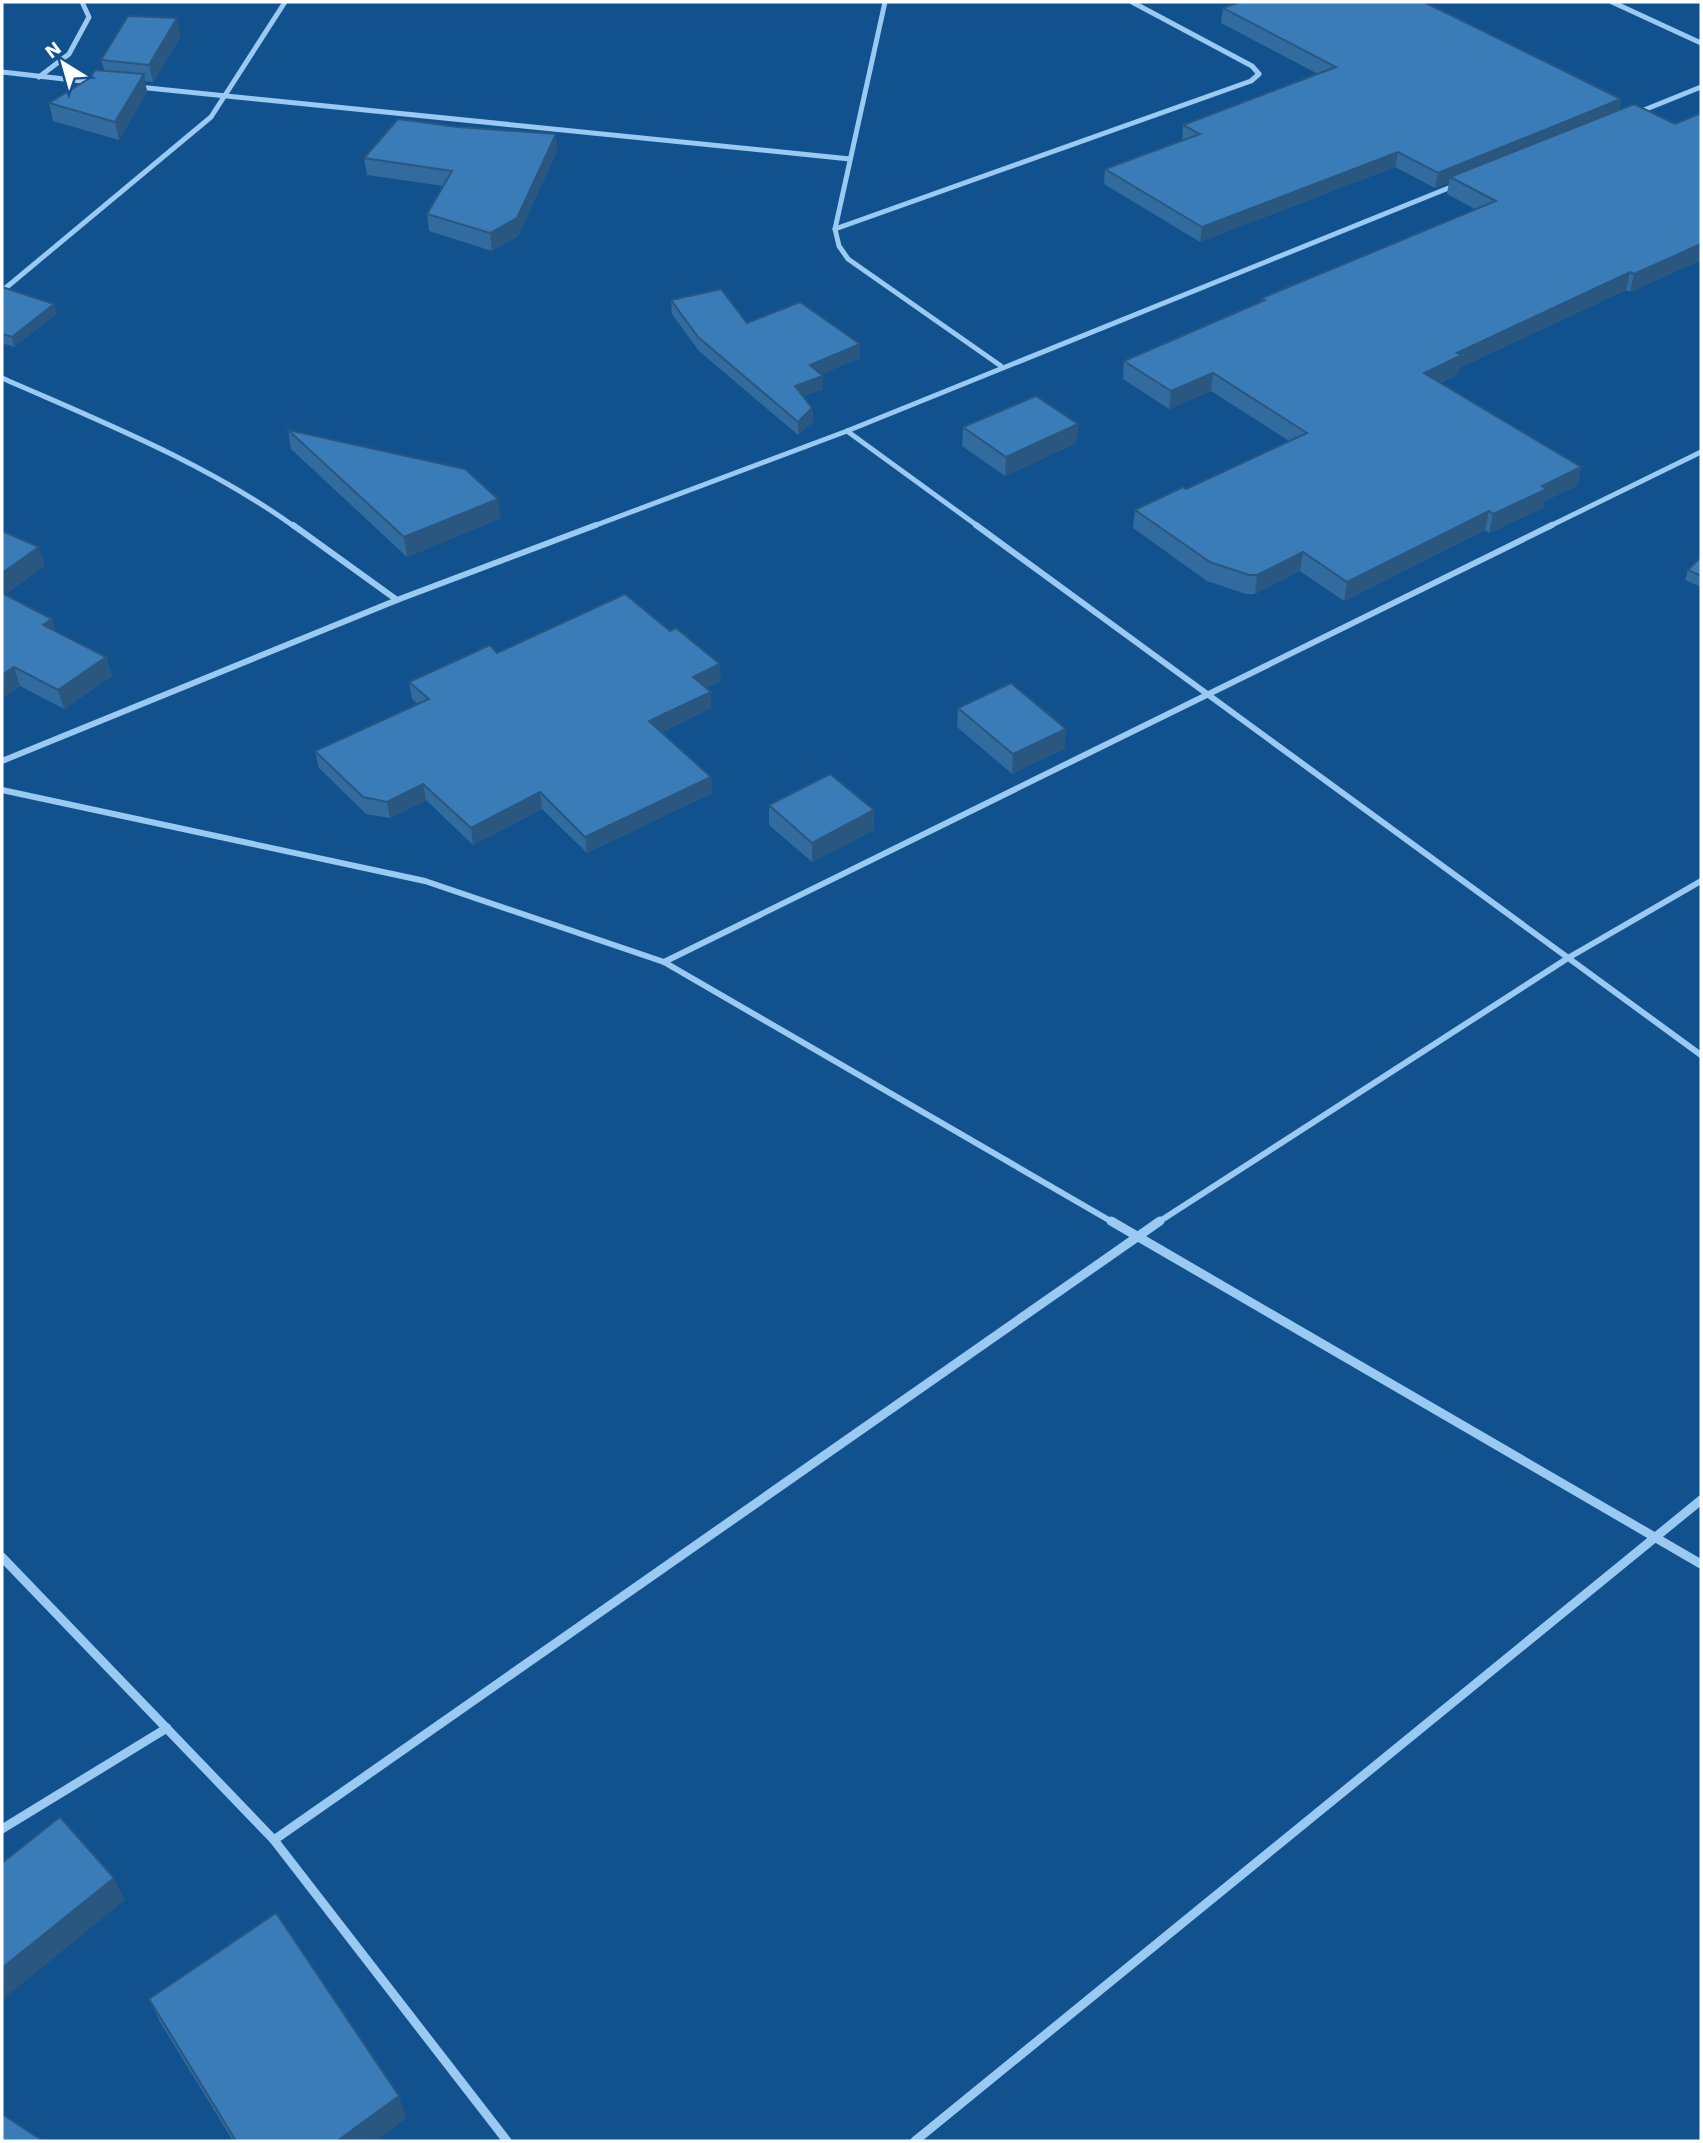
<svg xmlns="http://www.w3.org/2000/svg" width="1703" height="2143" font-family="'Work Sans',sans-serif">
	<rect width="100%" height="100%" fill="#11528e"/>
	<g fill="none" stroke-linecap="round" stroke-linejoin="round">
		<!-- street-far2 -->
		<g stroke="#9ac9f2" stroke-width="5">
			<polyline points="885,2 835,229 839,246 848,259 1001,366"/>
			<polyline points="1612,2 1701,43"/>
			<polyline points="2,72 91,82"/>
			<polyline points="39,77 69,54 89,17 82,2"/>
			<polyline points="138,87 850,159"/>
			<polyline points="1639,112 1701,87"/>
			<polyline points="835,229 1251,81 1259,74 1252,66 1132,2"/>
			<polyline points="2,291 211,117 285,2"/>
			<path d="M2 378C102 422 206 463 295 527"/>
			<polyline points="847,431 979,527"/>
			<polyline points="591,527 847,431 1456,185"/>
			<polyline points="1548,527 1701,452"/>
		</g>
		<!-- street-far1 -->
		<g stroke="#9ac9f2" stroke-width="6">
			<polyline points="293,525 397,600"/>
			<polyline points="976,525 1701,1055"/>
			<polyline points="2,761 397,600 596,525"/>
			<polyline points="2,790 425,881 664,962 1114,1223"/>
			<polyline points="664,962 1552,525"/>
			<polyline points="1157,1223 1568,958 1701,881"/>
		</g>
		<!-- street -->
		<g stroke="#9ac9f2" stroke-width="9">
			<polyline points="1111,1221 1701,1564"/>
			<polyline points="2,1557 274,1840 507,2141"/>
			<polyline points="2,1829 167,1728"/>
			<polyline points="274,1840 1160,1221"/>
			<polyline points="915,2141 1701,1500"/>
		</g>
	</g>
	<!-- wall -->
	<g fill="#326b9d">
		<polygon points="1223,8 1621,99 1619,110 1675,124 1701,113 1701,260 1630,292 1626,290 1459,368 1458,374 1440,383 1581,467 1577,486 1544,501 1543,508 1489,533 1485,530 1344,601 1300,571 1255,594 1246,594 1207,581 1133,528 1135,510 1186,489 1289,441 1211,391 1169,409 1123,379 1124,361 1261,302 1262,298 1475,209 1447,194 1449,182 1435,188 1395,167 1200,242 1104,184 1105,169 1182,141 1183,125 1318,74 1221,23"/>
		<polygon points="181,36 153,82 145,81 147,92 119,140 53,121 49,103 104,70 101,60"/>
		<polygon points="557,151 518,236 492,251 429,231 427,214 443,186 367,175 364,158"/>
		<polygon points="2,287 57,313 14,347 2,343"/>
		<polygon points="671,300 747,323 860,358 821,374 823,389 804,396 812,408 813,422 798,435 699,351 672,314"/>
		<polygon points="1078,424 1076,443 1005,476 962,446 963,427"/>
		<polygon points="288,430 501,518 407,557 291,449"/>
		<polygon points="2,531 45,566 5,594 52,619 55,631 106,657 112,676 64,709 20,686 2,698"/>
		<polygon points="1701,557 1701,587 1685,580 1688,570"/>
		<polygon points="497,653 721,681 706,688 711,708 662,732 711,777 712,793 587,853 542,809 473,845 426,800 390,818 366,814 319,768 315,751 418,704 412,699 409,682"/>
		<polygon points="958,708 1065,748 1012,774 957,727"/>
		<polygon points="769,805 874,830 812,862 769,825"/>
		<polygon points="149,1999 406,2118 375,2141 233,2141 160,2022"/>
	</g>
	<!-- shaded-wall -->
	<g fill="#295780">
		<polygon points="177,18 181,36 153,82 149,65"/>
		<polygon points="144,74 147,92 119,140 115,122"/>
		<polygon points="1621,99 1618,115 1450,177 1449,182 1435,188 1438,173"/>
		<polygon points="556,134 557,151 518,236 492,251 490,233"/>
		<polygon points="1398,152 1395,167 1200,242 1202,227"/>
		<polygon points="1701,244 1701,260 1630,292 1634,274"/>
		<polygon points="1630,272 1626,290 1459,368 1458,374 1420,391 1424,373 1457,353"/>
		<polygon points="54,304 57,313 14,347 12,337"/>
		<polygon points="860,344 860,358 810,379 810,365"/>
		<polygon points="1213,373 1211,391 1169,409 1171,391"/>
		<polygon points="823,376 823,389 796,399 795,386"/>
		<polygon points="812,408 813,422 798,435 798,422"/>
		<polygon points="1078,424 1076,443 1005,476 1006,457"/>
		<polygon points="1581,467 1577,486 1544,501 1543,508 1489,533 1493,514 1542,486"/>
		<polygon points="498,499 501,518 407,557 404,537"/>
		<polygon points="1489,511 1485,530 1344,601 1347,582"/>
		<polygon points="39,547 45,566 2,596 2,573"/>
		<polygon points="1303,552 1300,571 1255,594 1257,575"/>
		<polygon points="52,619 57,638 43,625"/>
		<polygon points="106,657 112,676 64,709 58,690"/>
		<polygon points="720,664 721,681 694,694 693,677"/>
		<polygon points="14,667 20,686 2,698 2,675"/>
		<polygon points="711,692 711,708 651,737 649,721"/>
		<polygon points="1066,729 1065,748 1012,774 1013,754"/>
		<polygon points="711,777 712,793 587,853 585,837"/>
		<polygon points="423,784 426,800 390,818 387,802"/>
		<polygon points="540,792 542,809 473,845 471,828"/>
		<polygon points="874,810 874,830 812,862 812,843"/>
		<polygon points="114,1878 125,1900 2,2000 2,1968"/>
		<polygon points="399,2096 406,2118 375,2141 337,2141"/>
	</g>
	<!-- building -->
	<g fill="#3a7cb7" stroke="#295780" stroke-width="2">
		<polygon points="1240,2 1424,2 1621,99 1438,173 1398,152 1202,227 1105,169 1200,134 1183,125 1336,67 1223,8"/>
		<polygon points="128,16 177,18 149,65 101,60"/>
		<polygon points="95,70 144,74 115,122 49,103 90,78"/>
		<polygon points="1634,104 1675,124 1701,113 1701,244 1634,274 1630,272 1457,353 1462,355 1424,373 1581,467 1542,486 1547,489 1493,514 1489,511 1347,582 1303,552 1257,575 1249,575 1210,562 1135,510 1183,487 1186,489 1307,433 1213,373 1171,391 1124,361 1265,300 1262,298 1496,201 1450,177"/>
		<polygon points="398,119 458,127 556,134 517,218 490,233 427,214 452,171 364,158"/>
		<polygon points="2,287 54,304 12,337 2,334"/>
		<polygon points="721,289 747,323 800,302 860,344 810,365 823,376 795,386 812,408 798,422 698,337 671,300"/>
		<polygon points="1036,396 1078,424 1006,457 963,427"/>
		<polygon points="288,430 465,469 498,499 404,537"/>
		<polygon points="2,531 39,547 2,573"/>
		<polygon points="1701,557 1701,576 1688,570"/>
		<polygon points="2,593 52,619 43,625 106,657 58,690 14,667 2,675"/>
		<polygon points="625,594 670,631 676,628 720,664 693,677 711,692 649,721 711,777 585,837 540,792 471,828 423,784 387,802 363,797 315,751 429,699 409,682 490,645 497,653"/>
		<polygon points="1011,683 1066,729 1013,754 958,708"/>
		<polygon points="830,774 874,810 812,843 769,805"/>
		<polygon points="60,1817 114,1878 2,1968 2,1863"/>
		<polygon points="276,1913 399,2096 337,2141 236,2141 149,1999"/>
		<polygon points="2,2114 43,2141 2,2141"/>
	</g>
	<!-- border -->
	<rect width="1703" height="2143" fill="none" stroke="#ffffff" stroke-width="7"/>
	<!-- north arrow -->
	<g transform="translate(63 63) rotate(323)" stroke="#11528e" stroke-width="5" paint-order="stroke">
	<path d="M0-5L12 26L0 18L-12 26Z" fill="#ffffff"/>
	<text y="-10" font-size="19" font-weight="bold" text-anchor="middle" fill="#ffffff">N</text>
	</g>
</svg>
